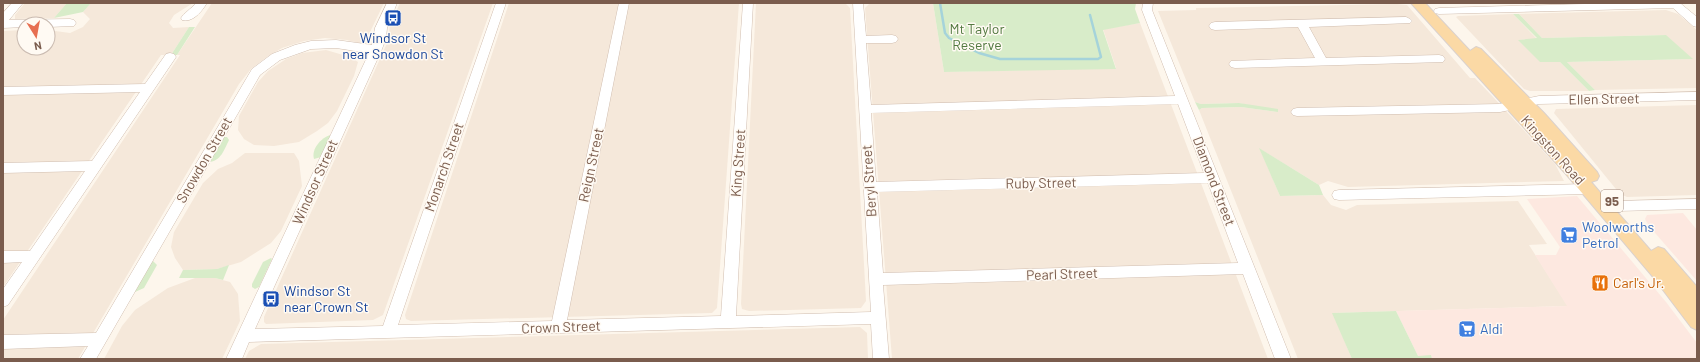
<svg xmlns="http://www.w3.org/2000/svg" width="1700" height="362" font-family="Barlow,sans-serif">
	<rect width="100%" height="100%" fill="#fdf6ec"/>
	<!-- residential -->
	<g fill="#f5e8da">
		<polygon points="25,3 67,3 54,18 15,19 15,15"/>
		<polygon points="91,3 193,3 174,15 169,23 173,28 189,27 171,55 161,55 3,287 3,31 24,30 24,48 48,48 48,30 70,33 83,27 90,19 83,12"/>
		<polygon points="212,3 384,3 371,30 369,40 367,42 359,43 347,40 325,38 304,41 282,48 267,57 251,69 239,84 78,359 3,359 3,320 180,55 177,55"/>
		<polygon points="400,3 493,3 383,315 373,320 266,324 264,322 264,317 388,41 390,25"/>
		<polygon points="509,3 739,3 717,308 712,313 411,321 406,319 405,315"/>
		<polygon points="756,3 845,3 850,8 866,301 861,308 749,311 742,309 741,304"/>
		<polygon points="870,3 933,3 944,72 1116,68 1103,29 1140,23 1268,359 892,359 865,8"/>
		<polygon points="1397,4 1407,5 1470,78 1475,78 1494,98 1555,164 1564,181 1348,187 1328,181 1319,185 1260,149 1280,196 1323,195 1331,205 1346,210 1357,205 1518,201 1547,244 1529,245 1568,306 1333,313 1352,359 1298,359 1199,110 1202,108 1241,107 1278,112 1239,103 1201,104 1195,102 1158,11 1196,10 1196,8"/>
		<polygon points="1666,10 1678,14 1697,30 1697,88 1595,90 1567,62 1692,59 1665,35 1542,38 1519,14"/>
		<polygon points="1513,14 1537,39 1519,40 1560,62 1589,91 1530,91 1524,89 1456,17 1458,16"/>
		<polygon points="326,50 350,57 358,62 354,76 337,111 328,123 317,131 299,142 274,146 254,145 244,139 238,130 239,116 258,82 268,71 286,59 302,53"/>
		<polygon points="1697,105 1697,195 1627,197 1620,194 1554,113 1556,109"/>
		<polygon points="245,153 294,153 299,161 302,186 281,231 271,243 241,262 217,269 183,270 175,258 171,247 174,232 203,183 218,169 232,163"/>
		<polygon points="195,278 215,278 230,282 238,294 240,321 222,359 104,359 122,326 135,310 168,288"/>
		<polygon points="860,327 867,333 868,359 245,359 249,351 261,344"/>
	</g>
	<!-- commercial -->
	<g fill="#fde8e0">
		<polygon points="1577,196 1666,302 1697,343 1697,359 1432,359 1431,356 1418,356 1396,311 1567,306 1535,255 1556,255 1560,247 1527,199"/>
		<polygon points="1683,213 1697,230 1697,281 1649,226 1645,219 1647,215"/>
	</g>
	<!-- green -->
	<g fill="#d8ecc9">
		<polygon points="67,3 91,3 83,12 54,18"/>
		<polygon points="933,3 1136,3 1135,9 1140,23 1103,30 1116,69 944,72"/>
		<polygon points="1513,14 1519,14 1542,38 1666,35 1693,59 1567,62 1595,90 1589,91 1560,62 1540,62 1518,40 1537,38"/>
		<polygon points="189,27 195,27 177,55 171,55"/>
		<polygon points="1195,102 1201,104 1239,103 1278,109 1278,112 1241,107 1202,108 1199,110"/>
		<path d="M330 135H331L321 157 314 159C311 149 321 138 330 135Z"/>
		<path d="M222 137H227L229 140C224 150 221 161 209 162Z"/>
		<polygon points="1259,148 1319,185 1323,195 1280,196"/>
		<polygon points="271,258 272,259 259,287 255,289 252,287 252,284 263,262"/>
		<polygon points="153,261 157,265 144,288 135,292 134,291 149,262"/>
		<polygon points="229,265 223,280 215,278 179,278 183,270 217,269"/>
		<polygon points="1396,311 1418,356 1431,355 1432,359 1352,359 1332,313"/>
	</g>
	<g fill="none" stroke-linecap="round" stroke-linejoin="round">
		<!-- stream -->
		<polyline stroke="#a5d3da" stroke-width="2.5" points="940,3 945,33 949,38 979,53 1000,59 1098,59 1101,57 1090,15"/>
		<!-- minor casing -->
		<g stroke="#d1beb0" stroke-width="1">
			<g id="minor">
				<polygon points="12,3 23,3 9,20 70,19 74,20 76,23 74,26 48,27 48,24 24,24 24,27 3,28 3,13"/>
				<path d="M196 3H207C202 11 193 23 182 20L181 18C184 13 191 9 196 3Z"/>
				<path d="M387 3H397L387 28 386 38 382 49 255 329 383 326 496 3H506L398 325 552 321 619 3H629L567 320 721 316 743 3H753L736 316 871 312 853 3H863L866 36 892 35 896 36 898 39 896 42 892 43H866L871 105 1175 96 1142 10 1143 3H1153L1152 10 1291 359H1275L1243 274 883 285 889 359H873L871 324 249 342 242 359H226L369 53 336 48 311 49 280 60 260 75 96 359H80L88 346 3 349V335L96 333 252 69 272 54 295 45 311 41 336 40 372 45 375 28ZM1178 104 1204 173 876 182 871 113ZM1208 183 1238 263 883 273 877 192Z"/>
				<polygon points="1620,3 1680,3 1697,17 1697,27 1693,26 1673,8 1439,14 1435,13 1434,11 1435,9 1439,8"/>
				<polygon points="1406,17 1410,19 1412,21 1410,23 1309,27 1326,58 1439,55 1443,56 1445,59 1443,62 1235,68 1231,67 1229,64 1231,61 1315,58 1298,27 1215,30 1211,29 1209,26 1211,23 1215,22"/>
				<polygon points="170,53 174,54 176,57 174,60 8,305 3,307 3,289 22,262 3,263 3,251 30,251 85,171 3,173 3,163 92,161 140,92 3,95 3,87 145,84 166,54"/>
				<polygon points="1697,92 1697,100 1539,104 1500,112 1297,116 1293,115 1291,112 1293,109 1297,108 1500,104 1539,96"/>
				<polygon points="1588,184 1593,185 1595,189 1593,193 1588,194 1339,200 1334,199 1332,195 1334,191 1339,190"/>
				<polygon points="1697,199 1697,209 1617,211 1612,210 1610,206 1612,202 1617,201"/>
			</g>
		</g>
		<!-- major casing -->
		<g stroke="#dad1cd" stroke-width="2">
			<polygon id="major" points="1411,3 1425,3 1470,51 1476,47 1481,49 1544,113 1597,172 1599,176 1597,180 1591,182 1651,251 1658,247 1664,249 1697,287 1697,330 1691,327 1654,278 1566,174"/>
		</g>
		<!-- minor -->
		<use href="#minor" fill="#fff" fill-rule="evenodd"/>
		<!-- major -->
		<use href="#major" fill="#fbd9a5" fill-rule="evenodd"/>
	</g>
	<!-- icons -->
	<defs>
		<g id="bus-square" transform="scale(0.9)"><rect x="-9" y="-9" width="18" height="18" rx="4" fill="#1a4fb4" stroke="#fffaf3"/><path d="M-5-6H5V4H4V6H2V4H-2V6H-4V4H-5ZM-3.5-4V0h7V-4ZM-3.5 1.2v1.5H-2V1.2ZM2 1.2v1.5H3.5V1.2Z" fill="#fff"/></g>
		<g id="supermarket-square" transform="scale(0.9)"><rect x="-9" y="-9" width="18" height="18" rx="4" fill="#3f7fe0" stroke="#fffaf3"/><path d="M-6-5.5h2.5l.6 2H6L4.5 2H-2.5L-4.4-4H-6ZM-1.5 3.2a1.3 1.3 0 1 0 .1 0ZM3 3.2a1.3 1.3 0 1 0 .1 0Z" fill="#fff"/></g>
		<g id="restaurant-square" transform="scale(0.9)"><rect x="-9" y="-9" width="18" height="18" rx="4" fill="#e8710a" stroke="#fffaf3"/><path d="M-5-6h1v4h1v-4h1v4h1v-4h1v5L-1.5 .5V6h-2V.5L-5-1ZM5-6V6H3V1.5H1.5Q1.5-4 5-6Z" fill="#fff"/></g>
	</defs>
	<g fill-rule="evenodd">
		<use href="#bus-square" x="393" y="18"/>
		<use href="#supermarket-square" x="1569" y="235"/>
		<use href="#restaurant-square" x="1600" y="283"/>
		<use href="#bus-square" x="271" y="299"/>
		<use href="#supermarket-square" x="1467" y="329"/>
	</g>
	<g text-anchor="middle" stroke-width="3" stroke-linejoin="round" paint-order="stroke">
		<!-- shield labels -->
		<rect fill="#fffaf3" stroke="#a28b7f" stroke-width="1" x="1601" y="190" width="22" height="22" rx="3"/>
		<g font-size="13" font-weight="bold" fill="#7a5c4d">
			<text x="1612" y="206">95</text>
		</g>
		<!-- park labels -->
		<g font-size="14" fill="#537a41" stroke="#fffaf3">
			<text x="977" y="34">Mt Taylor<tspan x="977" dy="16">Reserve</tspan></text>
		</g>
		<!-- transit labels -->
		<g font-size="14" fill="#164399" stroke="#fffaf3">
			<text x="393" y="43">Windsor St<tspan x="393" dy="16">near Snowdon St</tspan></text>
			<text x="284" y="296" text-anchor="start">Windsor St<tspan x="284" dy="16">near Crown St</tspan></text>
		</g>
		<!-- street labels -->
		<g font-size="14" fill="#7a5c4d" stroke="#fffaf3">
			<text transform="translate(1604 99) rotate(-1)" y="5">Ellen Street</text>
			<text transform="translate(1553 150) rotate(48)" y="5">Kingston Road</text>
			<text transform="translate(204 160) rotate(-60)" y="5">Snowdon Street</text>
			<text transform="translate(738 163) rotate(-86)" y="5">King Street</text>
			<text transform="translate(591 165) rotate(-78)" y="5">Reign Street</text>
			<text transform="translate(444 167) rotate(-71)" y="5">Monarch Street</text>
			<text transform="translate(869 181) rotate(-94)" y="5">Beryl Street</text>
			<text transform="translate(1214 181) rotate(69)" y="5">Diamond Street</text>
			<text transform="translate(315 182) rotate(-66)" y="5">Windsor Street</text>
			<text transform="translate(1041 183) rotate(-1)" y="5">Ruby Street</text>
			<text transform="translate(1062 274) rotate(-2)" y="5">Pearl Street</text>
			<text transform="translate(561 327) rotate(-2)" y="5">Crown Street</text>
		</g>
		<!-- shop labels -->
		<g font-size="14" fill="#366cbe" stroke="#fffaf3" text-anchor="start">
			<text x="1582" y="232">Woolworths<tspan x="1582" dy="16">Petrol</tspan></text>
			<text x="1480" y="334">Aldi</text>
		</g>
		<!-- food labels -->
		<g font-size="14" fill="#c56008" stroke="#fffaf3" text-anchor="start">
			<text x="1613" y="288">Carl's Jr.</text>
		</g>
	</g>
	<!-- border -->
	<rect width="1700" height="362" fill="none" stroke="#7a5c4d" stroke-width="8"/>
	<!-- north arrow -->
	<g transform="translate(36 36) rotate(169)"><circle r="19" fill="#fffaf3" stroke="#cabbb1"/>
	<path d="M0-3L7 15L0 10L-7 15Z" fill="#e76f51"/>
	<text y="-6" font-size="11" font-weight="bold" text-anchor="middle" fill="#7a5c4d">N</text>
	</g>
</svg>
